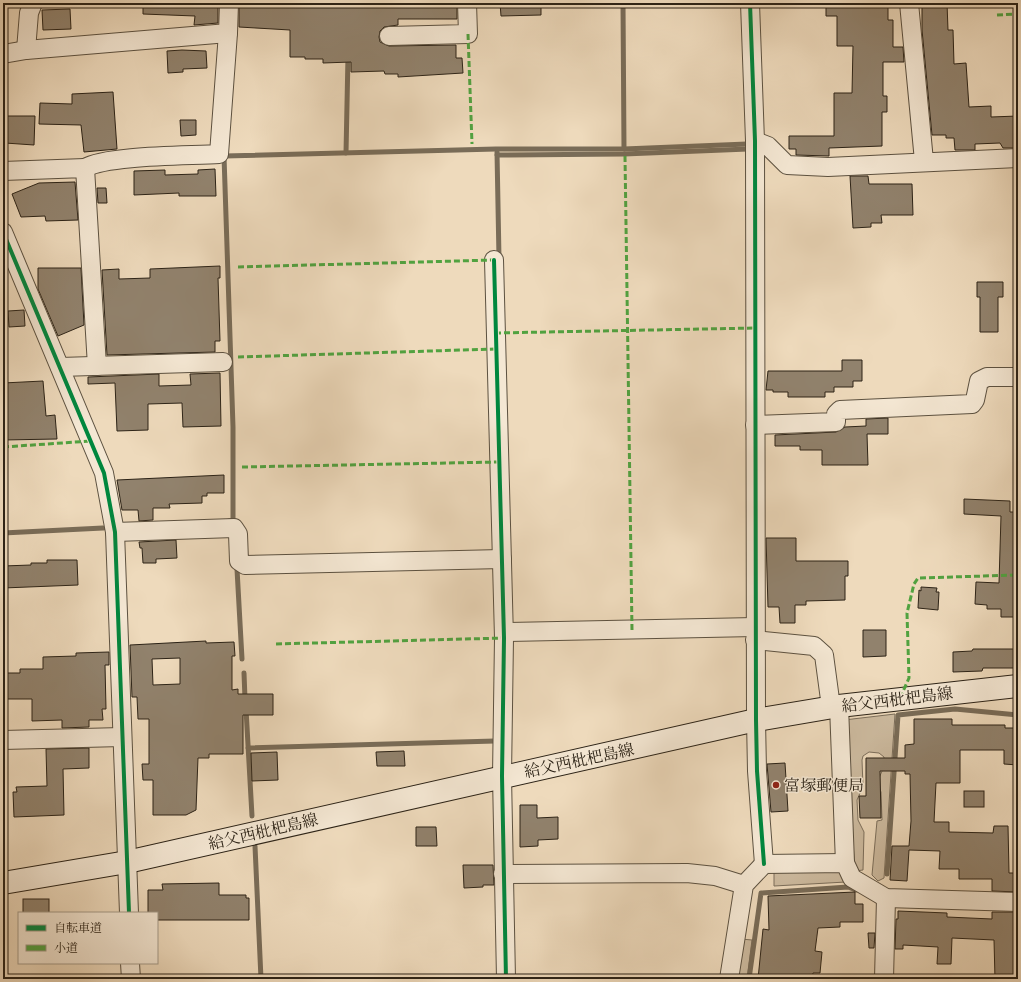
<svg xmlns="http://www.w3.org/2000/svg" width="1021" height="982" font-family="'IM FELL Great Primer','Noto Serif JP',serif">
	<rect width="100%" height="100%" fill="#eedabc"/>
	<filter id="stains"><feTurbulence type="fractalNoise" baseFrequency=".005" numOctaves="4"/><feColorMatrix values="0 0 0 0 .2 0 0 0 0 .09 0 0 0 0 .02 0 0 0 .5 -.17"/></filter>
	<radialGradient id="worn" r=".72"><stop offset=".6" stop-color="#630" stop-opacity="0"/><stop offset="1" stop-color="#630" stop-opacity=".3"/></radialGradient>
	<!-- green -->
	<g fill="#cdbba0" stroke="#7c6f5c">
		<polygon points="895,714 884,878 878,881 872,875 877,821 882,820 881,792 878,785 879,778 883,769 884,757 879,753 869,752 863,756 862,760 863,786 857,800 858,820 864,832 863,870 855,871 844,720"/>
		<polygon points="837,868 846,882 774,886 774,869"/>
		<polygon points="741,939 752,940 747,979 736,979"/>
	</g>
	<g fill="none" stroke-linecap="round" stroke-linejoin="round">
		<!-- stream -->
		<g stroke="#796c58" stroke-width="5">
			<polyline points="623,3 624,149"/>
			<polyline points="497,152 499,258"/>
			<polyline points="346,153 348,56"/>
			<polyline points="497,155 624,154 748,149"/>
			<polyline points="229,521 233,521 233,427 224,156 496,149 624,149 747,144"/>
			<polyline points="3,533 103,528"/>
			<polyline points="237,569 242,659"/>
			<polyline points="244,673 245,699"/>
			<polyline points="246,709 252,816"/>
			<polyline points="248,748 495,741"/>
			<polyline points="255,846 261,979"/>
			<polyline points="887,874 898,715 955,709 1018,715"/>
			<polyline points="749,979 761,893 848,887 856,890"/>
		</g>
	</g>
	<!-- building -->
	<g fill="#91826d" stroke="#2c2317" fill-rule="evenodd">
		<polygon points="143,3 218,3 218,23 194,25 195,16 143,14"/>
		<polygon points="239,3 457,3 457,19 398,19 398,25 384,27 380,31 379,37 380,42 389,46 456,45 456,58 462,58 463,73 398,77 398,74 385,74 384,71 351,72 351,62 323,63 323,59 305,59 305,57 290,57 290,30 239,27"/>
		<polygon points="500,3 541,3 541,15 501,16"/>
		<polygon points="826,3 888,3 888,20 893,20 893,47 903,47 904,62 883,62 883,96 887,96 887,112 882,112 882,146 829,148 829,156 796,155 796,149 789,149 789,136 834,136 834,93 852,93 853,46 837,46 837,16 826,16"/>
		<polygon points="922,3 947,3 948,30 953,30 954,64 966,63 969,107 991,106 991,117 1018,116 1018,148 1003,148 1000,143 975,144 975,150 955,150 954,138 946,138 946,135 932,135 922,30"/>
		<polygon points="70,9 71,29 43,30 42,10"/>
		<polygon points="182,50 206,51 207,68 183,69 183,72 168,73 167,51"/>
		<polygon points="113,92 117,149 84,152 81,125 39,124 40,103 72,104 72,94"/>
		<polygon points="6,116 35,116 34,145 5,143"/>
		<polygon points="180,120 196,120 196,135 181,136"/>
		<polygon points="215,169 216,196 179,196 179,193 134,195 134,171 165,170 165,175 198,174 198,170"/>
		<polygon points="850,176 868,176 869,184 912,184 913,215 881,215 882,223 871,223 871,227 853,228"/>
		<polygon points="75,182 78,220 46,221 45,216 21,217 12,194 39,183"/>
		<polygon points="97,188 106,188 107,203 98,203"/>
		<polygon points="220,266 220,278 218,278 220,341 215,341 215,352 107,355 102,270 119,269 119,279 150,278 150,269"/>
		<polygon points="38,268 81,268 84,325 58,336 38,289"/>
		<polygon points="977,282 1003,282 1003,297 998,297 998,332 980,332 980,297 977,297"/>
		<polygon points="24,310 25,326 9,327 8,311"/>
		<polygon points="842,360 862,360 862,381 853,381 853,387 834,387 834,392 825,392 825,397 788,397 788,392 773,392 773,390 766,390 768,371 842,371"/>
		<polygon points="220,373 221,426 183,427 182,403 148,404 148,430 117,431 115,383 88,384 88,377 159,374 159,386 191,385 190,374"/>
		<polygon points="43,381 46,416 55,415 57,439 3,440 3,383"/>
		<polygon points="888,418 888,434 867,434 868,465 822,465 822,450 800,450 800,446 775,446 775,435 836,432 845,427 866,426 866,419"/>
		<polygon points="224,475 224,493 207,493 207,496 202,496 202,503 169,504 170,508 153,508 153,520 139,521 138,510 122,510 117,480"/>
		<polygon points="964,499 1010,501 1010,512 1018,512 1018,617 1001,617 1001,609 987,609 987,605 975,604 976,582 999,583 1001,516 964,514"/>
		<polygon points="766,538 796,538 796,561 848,561 848,576 845,576 845,600 806,601 806,605 795,605 795,623 780,623 779,607 768,607"/>
		<polygon points="176,540 177,558 156,559 156,563 143,563 142,548 140,548 139,542"/>
		<polygon points="47,560 77,560 78,585 3,588 3,566 31,565 31,563 47,563"/>
		<polygon points="921,587 937,588 936,592 939,592 938,610 918,608 919,590 921,591"/>
		<polygon points="863,630 886,630 886,656 863,657"/>
		<path d="M206 641V643L234 642 235 656H232V690L238 689V694H273V715H243V754H209V758H198L196 810 186 815H153V780H143L142 764H149V719H138L137 697H132L130 645ZM180 658V684L153 685 152 659Z"/>
		<polygon points="973,649 1018,649 1018,668 983,668 982,671 953,672 953,652 972,651"/>
		<polygon points="109,652 109,665 105,665 106,709 102,709 103,720 89,720 89,727 62,728 62,720 32,721 32,699 3,699 3,673 20,673 20,669 43,669 43,657 76,656 76,653"/>
		<polygon points="914,719 952,719 952,725 1005,725 1005,728 1018,728 1018,765 1004,764 1004,750 960,750 960,783 936,783 934,822 949,822 949,832 993,833 994,826 1008,826 1009,873 1018,873 1018,892 992,891 992,879 959,879 959,869 939,869 940,851 909,850 907,881 890,880 892,846 909,846 911,821 910,774 905,774 905,771 880,771 881,818 860,818 859,796 866,796 866,758 905,758 905,745 914,744"/>
		<polygon points="89,748 89,768 63,769 64,815 14,817 13,792 17,792 16,787 47,786 46,749"/>
		<polygon points="404,751 405,766 377,766 376,752"/>
		<polygon points="277,752 278,780 252,781 251,753"/>
		<polygon points="785,763 788,811 771,812 767,764"/>
		<rect x="964" y="791" width="20" height="16"/>
		<polygon points="520,805 537,805 537,818 558,817 558,839 538,840 538,846 520,847"/>
		<polygon points="416,827 436,827 437,846 416,846"/>
		<polygon points="463,865 493,865 494,885 483,885 483,887 464,888"/>
		<polygon points="219,883 219,895 246,895 246,898 249,898 249,920 157,920 157,913 148,913 148,890 163,890 162,884"/>
		<polygon points="855,892 855,904 863,904 863,922 840,922 840,927 818,928 815,951 822,952 820,973 813,973 812,979 758,979 763,929 769,930 768,896"/>
		<rect x="23" y="899" width="26" height="14"/>
		<polygon points="898,911 947,913 947,917 992,919 992,912 1018,912 1018,979 995,979 994,940 952,938 951,964 937,964 938,947 903,945 903,949 895,949 896,919 898,919"/>
		<polygon points="868,933 875,933 874,948 869,948"/>
	</g>
	<g fill="none" stroke-linecap="round" stroke-linejoin="round">
		<!-- minor casing -->
		<g stroke="#5c5140" stroke-width="20">
			<g id="minor">
				<polyline points="750,3 755,141 756,720 757,771 764,864"/>
				<polyline points="909,3 924,161"/>
				<polyline points="389,36 468,34 467,3"/>
				<polyline points="26,50 29,13 33,3"/>
				<polyline points="3,54 26,50 228,33 229,3"/>
				<polyline points="755,141 768,146 787,165 828,167 1018,158"/>
				<path d="M85 168C107 155 190 156 219 154L228 33"/>
				<polyline points="3,171 85,168 97,366"/>
				<polyline points="3,232 104,473 115,532 129,913"/>
				<polyline points="494,260 504,638 502,776 506,979"/>
				<polyline points="60,367 223,362"/>
				<polyline points="755,425 836,422 836,414 840,410 972,404 975,400 979,381 987,377 1018,377"/>
				<polyline points="115,532 234,528 238,534 239,561 245,565 502,559"/>
				<polyline points="504,632 755,627"/>
				<polyline points="755,640 814,646 824,655 831,707"/>
				<polyline points="839,706 845,863"/>
				<polyline points="3,740 122,737"/>
				<polyline points="503,874 687,873 715,876 744,885"/>
				<polyline points="130,963 131,979"/>
				<polyline points="729,979 744,885 764,864 845,863 852,878 886,898 1018,902"/>
				<polyline points="884,979 886,898"/>
			</g>
		</g>
		<!-- secondary casing -->
		<g stroke="#2c2317" stroke-width="24">
			<polyline id="secondary" points="3,883 127,862 756,720 839,706 1018,686"/>
		</g>
		<!-- minor -->
		<use href="#minor" stroke="#f4e7d3" stroke-width="18"/>
		<!-- secondary -->
		<use href="#secondary" stroke="#f4e7d3" stroke-width="22"/>
		<!-- quiet -->
		<g stroke="#51a240" stroke-width="3" stroke-dasharray="6 3" stroke-linecap="butt">
			<polyline points="997,15 1018,14"/>
			<polyline points="468,34 472,144"/>
			<polyline points="625,156 632,630"/>
			<polyline points="238,267 494,260"/>
			<polyline points="495,333 755,328"/>
			<polyline points="238,357 495,349"/>
			<polyline points="3,447 91,441"/>
			<polyline points="242,467 499,462"/>
			<polyline points="276,644 504,638"/>
			<polyline points="900,698 909,678 907,613 914,584 918,578 1018,575"/>
		</g>
		<!-- cycleway casing -->
		<g stroke="#f4e7d3" stroke-width="6">
			<g id="cycleway">
				<polyline points="750,3 755,141 756,720 757,771 764,864"/>
				<polyline points="3,232 104,473 115,532 129,913"/>
				<polyline points="494,260 504,638 502,776 506,979"/>
			</g>
		</g>
		<!-- cycleway -->
		<use href="#cycleway" stroke="#00873e" stroke-width="4"/>
	</g>
	<!-- markers -->
	<circle fill="#8f2418" stroke="#f4e7d3" stroke-width="1.5" cx="776" cy="785" r="4"/>
	<g text-anchor="middle" stroke-width="3" stroke-linejoin="round" paint-order="stroke">
		<!-- street labels -->
		<g font-size="16" fill="#2c2317" stroke="#f4e7d3">
			<text transform="translate(897 699) rotate(-7)" y="6">給父西枇杷島線</text>
			<text transform="translate(579 760) rotate(-12)" y="6">給父西枇杷島線</text>
			<text transform="translate(263 831) rotate(-13)" y="6">給父西枇杷島線</text>
		</g>
		<!-- poi labels -->
		<g font-size="16" fill="#2c2317" stroke="#f4e7d3" text-anchor="start">
			<text x="784" y="791">富塚郵便局</text>
		</g>
	</g>
	<!-- margin -->
	<rect width="1021" height="982" fill="none" stroke="#eedabc" stroke-width="16"/>
	<rect x="4" y="4" width="1013" height="974" fill="none" stroke="#2c2317" stroke-width="2"/>
	<rect x="8" y="8" width="1005" height="966" fill="none" stroke="#2c2317"/>
	<!-- legend -->
	<rect x="18" y="912" width="140" height="52" fill="#f4e7d3" stroke="#a49988"/>
	<rect x="26" y="925" width="20" height="6" fill="#00873e" stroke="#a49988"/>
	<text x="54" y="932" font-size="12" fill="#2c2317">自転車道</text>
	<rect x="26" y="945" width="20" height="6" fill="#51a240" stroke="#a49988"/>
	<text x="54" y="952" font-size="12" fill="#2c2317">小道</text>
	<rect width="100%" height="100%" filter="url(#stains)"/>
	<rect width="100%" height="100%" fill="url(#worn)"/>
</svg>
